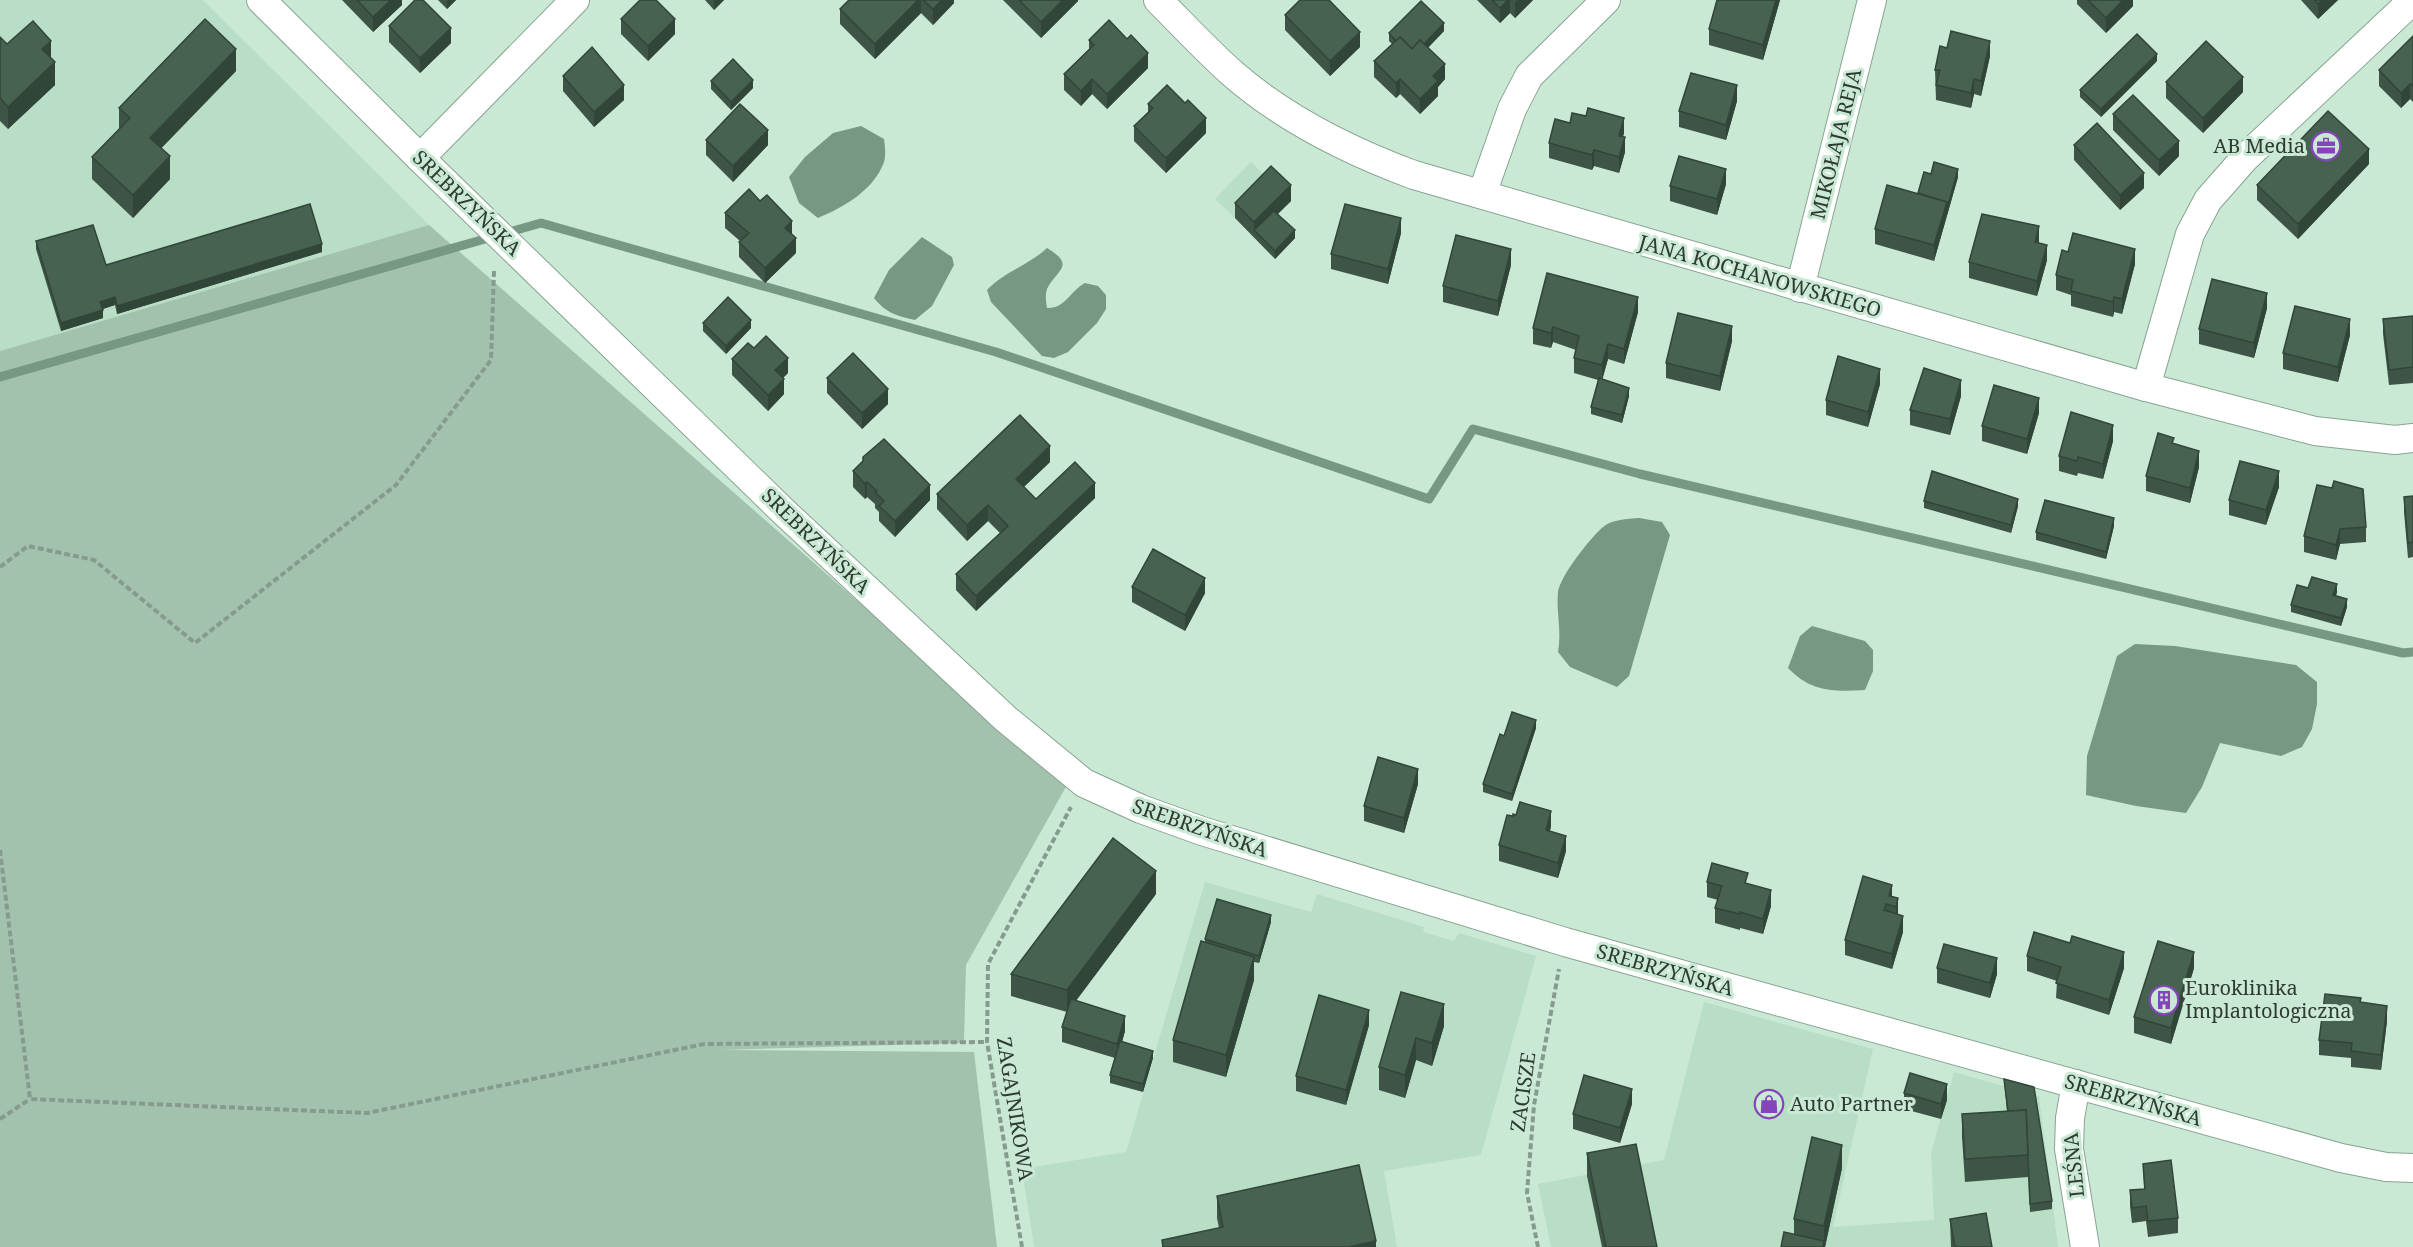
<svg xmlns="http://www.w3.org/2000/svg" width="2413" height="1247" font-family="'Noto Serif',serif">
	<rect width="100%" height="100%" fill="#cae9d4"/>
	<!-- built -->
	<g fill="#b8dec5">
		<polygon points="0,0 203,0 429,225 0,351"/>
		<polygon points="1251,162 1271,182 1235,218 1215,199"/>
		<polygon points="1205,882 1311,912 1317,894 1424,927 1423,932 1454,941 1459,933 1536,956 1481,1155 1384,1171 1397,1247 1034,1247 1022,1169 1126,1152"/>
		<polygon points="1704,1002 1873,1049 1833,1227 1934,1220 1931,1153 1954,1072 2039,1096 2058,1247 1551,1247 1538,1184 1664,1160"/>
	</g>
	<!-- green -->
	<polygon fill="#a3c2ad" points="429,225 1067,785 966,965 964,1043 721,1050 974,1052 997,1247 0,1247 0,351"/>
	<!-- water -->
	<g fill="#779883">
		<path d="M861 126 884 139C885 146 886 156 884 162 874 190 844 207 818 218L799 203 789 177 805 157 833 133Z"/>
		<path d="M922 237 952 257 954 265 932 306 915 320C897 316 886 313 874 298L889 270Z"/>
		<path d="M1047 248C1077 266 1056 270 1047 289 1045 295 1046 301 1047 308 1065 309 1070 291 1085 283L1098 286 1106 295V309L1097 323 1068 352 1054 358 1042 356 991 302 987 290C1004 272 1029 265 1047 248Z"/>
		<path d="M1639 518 1662 522 1670 535 1629 676 1617 687 1570 667 1558 652C1562 631 1556 612 1558 592 1560 576 1591 537 1603 527 1613 519 1627 519 1639 518Z"/>
		<path d="M1812 626 1865 641 1873 650V671L1865 690C1834 692 1811 692 1788 668L1800 636Z"/>
		<polygon points="2135,644 2175,646 2296,665 2317,682 2317,704 2312,729 2302,747 2281,756 2220,743 2202,787 2186,813 2136,806 2086,795 2087,756 2117,656"/>
	</g>
	<g fill="none" stroke-linecap="round" stroke-linejoin="round">
		<!-- stream -->
		<polyline stroke="#779883" stroke-width="9" points="0,377 541,223 996,352 1429,499 1473,429 1640,474 2403,653 2413,652"/>
		<!-- street casing -->
		<g stroke="#87a491" stroke-width="30">
			<g id="street">
				<polyline points="261,0 420,158 784,512 1006,719 1084,783 1141,809 1202,831 1565,942 2341,1158 2386,1167 2413,1168"/>
				<path d="M1158 0C1183 25 1207 51 1233 74 1286 120 1349 151 1414 175L2146 387 2315 431 2395 440 2413 438"/>
				<polyline points="420,158 575,0"/>
				<polyline points="1482,194 1512,109 1529,76 1606,0"/>
				<polyline points="1800,288 1872,0"/>
				<polyline points="2146,387 2190,234 2208,200 2245,158 2413,0"/>
				<polyline points="2076,1084 2070,1118 2069,1149 2085,1247"/>
			</g>
		</g>
		<!-- path -->
		<g stroke="#859c8d" stroke-width="4" stroke-dasharray="6 3" stroke-linecap="butt">
			<polyline points="0,567 28,546 94,560 195,643 396,485 491,360 494,271"/>
			<polyline points="0,850 30,1099 367,1113 704,1044 987,1042"/>
			<polyline points="0,1119 30,1099"/>
			<polyline points="1022,1247 987,1042 988,964 1071,807"/>
			<polyline points="1538,1247 1527,1193 1534,1105 1559,969"/>
		</g>
		<!-- street -->
		<use href="#street" stroke="#fff" stroke-width="28"/>
	</g>
	<!-- wall -->
	<g fill="#3d5446">
		<polygon points="342,0 402,0 402,5 373,32"/>
		<polygon points="438,0 456,0 447,9"/>
		<polygon points="705,0 724,0 714,10"/>
		<polygon points="849,0 954,0 954,3 933,25 921,13 875,59 840,24 840,9"/>
		<polygon points="1003,0 1078,0 1078,1 1041,38"/>
		<polygon points="1477,0 1533,0 1515,18 1510,13 1500,23"/>
		<polygon points="1717,0 1780,0 1763,60 1709,45 1709,29"/>
		<polygon points="2077,0 2133,0 2133,6 2106,33 2077,4"/>
		<polygon points="2301,0 2338,0 2318,19"/>
		<polygon points="1285,15 1360,47 1330,76 1285,30"/>
		<polygon points="621,19 675,34 648,61 621,34"/>
		<polygon points="389,26 451,43 420,73 389,42"/>
		<polygon points="1444,31 1428,48 1445,79 1438,87 1438,96 1420,114 1400,94 1396,98 1374,77 1374,61 1392,44 1389,41 1389,33"/>
		<polygon points="2413,36 2413,102 2410,99 2401,108 2379,86 2379,70"/>
		<polygon points="0,37 7,44 51,58 55,85 8,129 0,121"/>
		<polygon points="1089,40 1148,68 1107,109 1092,94 1081,106 1064,90 1064,74 1089,49"/>
		<polygon points="1947,48 1990,56 1981,96 1974,94 1971,108 1936,100 1935,70"/>
		<polygon points="2157,61 2101,117 2080,97 2080,90"/>
		<polygon points="236,71 161,148 170,179 133,218 92,179 92,157 119,129 119,108"/>
		<polygon points="563,76 624,100 594,127 563,91"/>
		<polygon points="711,81 753,88 731,110 711,89"/>
		<polygon points="2166,82 2243,92 2203,133 2166,98"/>
		<polygon points="1737,101 1726,140 1679,127 1679,111"/>
		<polygon points="1185,103 1206,133 1166,173 1134,141 1134,126 1148,112 1148,104"/>
		<polygon points="2113,114 2179,156 2159,176 2113,130"/>
		<polygon points="1624,133 1623,136 1625,152 1619,173 1594,166 1592,170 1549,158 1549,143"/>
		<polygon points="706,140 768,145 733,182 706,155"/>
		<polygon points="2074,145 2144,188 2120,210 2074,160"/>
		<polygon points="2369,164 2298,239 2257,200 2257,185"/>
		<polygon points="1931,174 1958,177 1934,261 1875,244 1875,229 1918,193"/>
		<polygon points="1726,184 1717,215 1670,201 1670,186"/>
		<polygon points="1291,201 1277,214 1295,238 1275,259 1235,218 1235,203"/>
		<polygon points="725,213 792,235 796,253 765,283 739,257 739,242 740,241 725,228"/>
		<polygon points="1401,233 1388,284 1331,269 1331,254"/>
		<polygon points="36,241 106,265 322,252 117,314 115,305 102,309 103,318 61,331 36,249"/>
		<polygon points="2039,243 2047,260 2037,296 1969,278 1969,262"/>
		<polygon points="2068,252 2135,264 2122,314 2114,312 2113,317 2071,306 2071,295 2056,290 2056,275"/>
		<polygon points="1511,265 1498,316 1443,302 1443,286"/>
		<polygon points="2267,308 2254,358 2199,344 2199,329"/>
		<polygon points="1638,312 1624,364 1608,359 1602,379 1629,396 1622,423 1591,414 1591,407 1598,380 1574,373 1574,358 1576,350 1553,342 1551,348 1533,344 1533,328"/>
		<polygon points="2413,316 2413,383 2389,385 2383,334 2383,319"/>
		<polygon points="703,323 751,328 726,354 703,331"/>
		<polygon points="2350,335 2338,382 2283,369 2283,353"/>
		<polygon points="1732,341 1720,391 1666,378 1666,363"/>
		<polygon points="754,348 788,373 783,378 784,394 768,411 732,375 732,359"/>
		<polygon points="827,378 888,404 862,429 827,393"/>
		<polygon points="1880,384 1868,427 1826,415 1826,400"/>
		<polygon points="1961,396 1950,435 1910,425 1910,410"/>
		<polygon points="2039,413 2027,454 1982,441 1982,426"/>
		<polygon points="2113,441 2103,479 2078,473 2077,476 2059,471 2059,456"/>
		<polygon points="2174,444 2199,467 2190,503 2146,491 2146,476"/>
		<polygon points="1050,462 1024,487 1036,499 1095,498 976,611 956,590 956,574 1000,533 988,521 967,541 937,509 937,494"/>
		<polygon points="853,471 930,500 895,537 879,521 879,512 875,508 875,504 867,497 865,499 853,487"/>
		<polygon points="2317,485 2366,527 2366,542 2340,544 2336,560 2304,552 2304,536"/>
		<polygon points="2279,487 2266,525 2229,515 2229,500"/>
		<polygon points="2413,496 2413,557 2408,558 2404,512 2404,497"/>
		<polygon points="1924,501 2018,506 2011,533 1924,508"/>
		<polygon points="2114,526 2106,559 2036,540 2036,532"/>
		<polygon points="1132,587 1205,593 1185,631 1132,602"/>
		<polygon points="2308,588 2337,592 2336,596 2347,607 2341,626 2291,612 2291,605"/>
		<polygon points="1536,728 1512,801 1483,792 1483,784 1504,736"/>
		<polygon points="1418,784 1404,833 1364,821 1364,806"/>
		<polygon points="1551,826 1550,831 1566,851 1558,878 1499,861 1499,845"/>
		<polygon points="1707,882 1748,884 1771,906 1763,934 1740,928 1740,930 1715,923 1715,908 1718,900 1707,897"/>
		<polygon points="1156,894 1076,1001 1125,1031 1122,1042 1153,1058 1143,1092 1110,1083 1110,1075 1115,1058 1062,1042 1062,1027 1067,1012 1011,996 1011,974"/>
		<polygon points="1892,896 1898,898 1898,915 1903,932 1892,969 1845,955 1845,940"/>
		<polygon points="1271,922 1259,963 1254,962 1254,980 1226,1077 1173,1062 1173,1040 1205,943 1205,939"/>
		<polygon points="2027,956 2124,968 2109,1015 2056,998 2057,981 2027,971"/>
		<polygon points="1937,968 1997,974 1990,998 1937,983"/>
		<polygon points="2194,968 2171,1044 2134,1033 2134,1017"/>
		<polygon points="1401,992 1444,1026 1432,1066 1416,1060 1405,1098 1379,1090 1379,1067"/>
		<polygon points="2361,1003 2387,1021 2381,1070 2351,1067 2351,1058 2319,1055 2319,1040"/>
		<polygon points="1369,1025 1346,1105 1296,1091 1296,1076"/>
		<polygon points="2004,1079 2052,1201 2052,1209 2030,1212 2028,1172 2028,1177 1965,1182 1962,1137 1962,1114 2007,1112"/>
		<polygon points="1904,1093 1947,1100 1941,1119 1904,1109"/>
		<polygon points="1632,1104 1620,1143 1573,1129 1573,1114"/>
		<polygon points="1587,1153 1657,1247 1602,1247 1587,1176"/>
		<polygon points="2143,1164 2178,1218 2178,1233 2148,1237 2146,1221 2132,1223 2130,1206 2130,1190 2144,1189"/>
		<polygon points="1842,1168 1825,1247 1794,1234 1794,1219"/>
		<polygon points="1217,1196 1376,1247 1162,1247 1162,1240 1219,1228 1217,1218"/>
		<polygon points="1950,1219 1992,1247 1951,1247"/>
	</g>
	<!-- shaded-wall -->
	<g fill="#324539">
		<polygon points="391,0 402,0 402,5 373,32 373,17"/>
		<polygon points="448,0 456,0 447,9 447,2"/>
		<polygon points="714,0 724,0 714,10"/>
		<polygon points="918,0 921,0 921,13 875,59 875,44"/>
		<polygon points="942,0 954,0 954,3 933,25 933,9"/>
		<polygon points="1063,0 1078,0 1078,1 1041,38 1041,22"/>
		<polygon points="1508,0 1510,0 1510,13 1500,23 1500,8"/>
		<polygon points="1518,0 1533,0 1515,18 1515,3"/>
		<polygon points="1776,0 1780,0 1763,60 1763,45"/>
		<polygon points="2123,0 2133,0 2133,6 2106,33 2106,18"/>
		<polygon points="2322,0 2338,0 2318,19 2318,4"/>
		<polygon points="675,19 675,34 648,61 648,46"/>
		<polygon points="1444,23 1444,31 1412,64 1412,56"/>
		<polygon points="451,28 451,43 420,73 420,58"/>
		<polygon points="1360,32 1360,47 1330,76 1330,61"/>
		<polygon points="51,41 51,64 42,49"/>
		<polygon points="1990,41 1990,56 1981,96 1981,81"/>
		<polygon points="236,49 236,71 150,160 150,138"/>
		<polygon points="1148,53 1148,68 1107,109 1107,94"/>
		<polygon points="2157,54 2157,61 2101,117 2101,109"/>
		<polygon points="55,62 55,85 8,129 8,107"/>
		<polygon points="1445,64 1445,79 1438,87 1438,96 1420,114 1420,99 1433,76"/>
		<polygon points="2243,77 2243,92 2203,133 2203,118"/>
		<polygon points="1092,79 1092,94 1081,106 1081,91"/>
		<polygon points="1400,79 1400,94 1396,98 1396,83"/>
		<polygon points="1974,79 1974,94 1971,108 1971,93"/>
		<polygon points="753,80 753,88 731,110 731,102"/>
		<polygon points="2410,84 2410,99 2401,108 2401,93"/>
		<polygon points="624,85 624,100 594,127 594,112"/>
		<polygon points="1737,85 1737,101 1726,140 1726,125"/>
		<polygon points="1206,118 1206,133 1166,173 1166,158"/>
		<polygon points="1624,118 1624,133 1619,151 1619,136"/>
		<polygon points="768,130 768,145 733,182 733,166"/>
		<polygon points="1625,137 1625,152 1619,173 1619,157"/>
		<polygon points="2179,141 2179,156 2159,176 2159,160"/>
		<polygon points="2369,149 2369,164 2298,239 2298,224"/>
		<polygon points="1594,150 1594,166 1592,170 1592,155"/>
		<polygon points="170,156 170,179 133,218 133,195"/>
		<polygon points="1726,169 1726,184 1717,215 1717,199"/>
		<polygon points="1958,169 1958,177 1934,261 1934,245 1947,202"/>
		<polygon points="2144,173 2144,188 2120,210 2120,195"/>
		<polygon points="1291,185 1291,201 1258,234 1254,230 1254,222"/>
		<polygon points="1401,218 1401,233 1388,284 1388,269"/>
		<polygon points="792,221 792,236 785,228"/>
		<polygon points="2039,226 2039,242 2035,257 2035,242"/>
		<polygon points="1295,230 1295,238 1275,259 1275,251"/>
		<polygon points="796,238 796,253 765,283 765,268"/>
		<polygon points="322,244 322,252 117,314 117,306"/>
		<polygon points="2047,245 2047,260 2037,296 2037,281"/>
		<polygon points="1511,249 1511,265 1498,316 1498,301"/>
		<polygon points="2135,249 2135,264 2122,314 2122,299"/>
		<polygon points="2267,293 2267,308 2254,358 2254,343"/>
		<polygon points="115,297 115,305 100,310 100,302"/>
		<polygon points="1638,297 1638,312 1624,364 1624,349"/>
		<polygon points="2114,297 2114,312 2113,317 2113,302"/>
		<polygon points="103,310 103,318 61,331 61,323"/>
		<polygon points="2350,319 2350,335 2338,382 2338,367"/>
		<polygon points="751,320 751,328 726,354 726,346"/>
		<polygon points="1732,326 1732,341 1720,391 1720,376"/>
		<polygon points="1553,327 1553,342 1551,348 1551,333"/>
		<polygon points="1608,344 1608,359 1602,381 1602,365"/>
		<polygon points="788,358 788,373 775,385 775,370"/>
		<polygon points="1880,369 1880,384 1868,427 1868,412"/>
		<polygon points="784,379 784,394 768,411 768,395"/>
		<polygon points="1961,380 1961,396 1950,435 1950,419"/>
		<polygon points="1629,388 1629,396 1622,423 1622,415"/>
		<polygon points="888,389 888,404 862,429 862,413"/>
		<polygon points="2039,398 2039,413 2027,454 2027,439"/>
		<polygon points="2113,425 2113,441 2103,479 2103,464"/>
		<polygon points="1050,446 1050,462 1016,494 1016,479"/>
		<polygon points="2199,451 2199,467 2190,503 2190,488"/>
		<polygon points="2279,471 2279,487 2266,525 2266,510"/>
		<polygon points="867,482 867,497 865,499 865,484"/>
		<polygon points="1095,483 1095,498 976,611 976,596"/>
		<polygon points="930,485 930,500 895,537 895,521"/>
		<polygon points="2018,499 2018,506 2011,533 2011,525"/>
		<polygon points="988,505 988,521 967,541 967,525"/>
		<polygon points="2114,518 2114,526 2106,559 2106,552"/>
		<polygon points="2340,529 2340,544 2336,560 2336,545"/>
		<polygon points="1205,578 1205,593 1185,631 1185,615"/>
		<polygon points="2337,584 2337,592 2333,603 2333,595"/>
		<polygon points="2347,599 2347,607 2341,626 2341,618"/>
		<polygon points="1536,720 1536,728 1512,801 1512,794"/>
		<polygon points="1418,769 1418,784 1404,833 1404,818"/>
		<polygon points="1551,811 1551,826 1546,845 1546,830"/>
		<polygon points="1566,836 1566,851 1558,878 1558,863"/>
		<polygon points="1156,871 1156,894 1067,1012 1067,990"/>
		<polygon points="1892,885 1892,900 1889,896"/>
		<polygon points="1771,890 1771,906 1763,934 1763,919"/>
		<polygon points="1898,898 1898,914 1896,922 1896,907"/>
		<polygon points="1271,915 1271,922 1259,963 1259,956"/>
		<polygon points="1903,916 1903,932 1892,969 1892,954"/>
		<polygon points="2124,952 2124,968 2109,1015 2109,1000"/>
		<polygon points="2194,952 2194,968 2171,1044 2171,1028"/>
		<polygon points="1254,957 1254,980 1226,1077 1226,1055"/>
		<polygon points="1997,958 1997,974 1990,998 1990,983"/>
		<polygon points="1444,1004 1444,1026 1432,1066 1432,1043"/>
		<polygon points="2387,1006 2387,1021 2381,1070 2381,1055"/>
		<polygon points="1369,1010 1369,1025 1346,1105 1346,1090"/>
		<polygon points="1125,1016 1125,1031 1117,1059 1117,1044"/>
		<polygon points="1416,1038 1416,1060 1405,1098 1405,1075"/>
		<polygon points="1153,1051 1153,1058 1143,1092 1143,1084"/>
		<polygon points="1947,1084 1947,1100 1941,1119 1941,1104"/>
		<polygon points="1632,1089 1632,1104 1620,1143 1620,1128"/>
		<polygon points="1842,1145 1842,1168 1825,1247 1823,1247 1824,1242 1824,1226"/>
		<polygon points="1376,1241 1376,1247 1348,1247"/>
	</g>
	<!-- building -->
	<g fill="#476251" stroke="#324539" stroke-width="1.5">
		<polygon points="357,0 391,0 373,17"/>
		<polygon points="415,0 423,0 451,28 420,58 389,26"/>
		<polygon points="640,0 656,0 675,19 648,46 621,19"/>
		<polygon points="849,0 918,0 875,44 840,9"/>
		<polygon points="923,0 942,0 933,9"/>
		<polygon points="1019,0 1063,0 1041,22"/>
		<polygon points="1300,0 1329,0 1360,32 1330,61 1285,15"/>
		<polygon points="1492,0 1508,0 1500,8"/>
		<polygon points="1717,0 1776,0 1763,45 1709,29"/>
		<polygon points="2088,0 2123,0 2106,18"/>
		<polygon points="2315,0 2322,0 2318,4"/>
		<polygon points="1421,1 1444,23 1424,44 1420,40 1412,49 1400,37 1396,41 1389,33"/>
		<polygon points="205,19 236,49 150,138 170,156 133,195 92,157 130,118 119,108"/>
		<polygon points="1109,20 1127,39 1131,35 1148,53 1107,94 1092,79 1081,91 1064,74 1094,45 1089,40"/>
		<polygon points="33,21 51,41 42,49 55,62 8,107 0,98 0,37 7,44"/>
		<polygon points="1951,31 1990,41 1981,81 1974,79 1971,93 1936,85 1940,70 1935,70 1940,46 1947,48"/>
		<polygon points="2137,34 2157,54 2101,109 2080,90"/>
		<polygon points="2413,36 2413,86 2410,84 2401,93 2379,70"/>
		<polygon points="1400,37 1412,49 1420,40 1445,64 1433,76 1438,81 1420,99 1400,79 1396,83 1374,61"/>
		<polygon points="2206,41 2243,77 2203,118 2166,82"/>
		<polygon points="592,47 624,85 594,112 563,76"/>
		<polygon points="733,59 753,80 731,102 711,81"/>
		<polygon points="1691,73 1737,85 1726,125 1679,111"/>
		<polygon points="1167,85 1185,103 1188,100 1206,118 1166,158 1134,126 1153,108 1148,104"/>
		<polygon points="2133,95 2179,141 2159,160 2113,114"/>
		<polygon points="740,104 768,130 733,166 706,140"/>
		<polygon points="1588,108 1624,118 1619,136 1625,137 1619,157 1594,150 1592,155 1549,143 1555,119 1570,123 1572,113 1586,116"/>
		<polygon points="2328,111 2369,149 2298,224 2257,185"/>
		<polygon points="2097,123 2144,173 2120,195 2074,145"/>
		<polygon points="1679,156 1726,169 1717,199 1670,186"/>
		<polygon points="1934,162 1958,169 1947,209 1947,202 1918,193 1924,172 1931,174"/>
		<polygon points="1271,166 1291,185 1254,222 1235,203"/>
		<polygon points="1887,185 1947,202 1934,245 1875,229"/>
		<polygon points="749,189 760,201 767,195 792,221 785,228 796,238 765,268 739,242 749,233 725,213"/>
		<polygon points="310,204 322,244 117,306 115,297 100,302 103,310 61,323 36,241 93,225 106,265"/>
		<polygon points="1345,204 1401,218 1388,269 1331,254"/>
		<polygon points="1274,211 1295,230 1275,251 1254,230"/>
		<polygon points="1982,214 2039,226 2035,242 2047,245 2037,281 1969,262"/>
		<polygon points="2073,233 2135,249 2122,299 2114,297 2113,302 2071,291 2073,280 2056,275 2062,250 2068,252"/>
		<polygon points="1456,235 1511,249 1498,301 1443,286"/>
		<polygon points="1547,273 1638,297 1624,349 1608,344 1602,365 1574,358 1579,336 1553,327 1551,333 1533,328"/>
		<polygon points="2212,279 2267,293 2254,343 2199,329"/>
		<polygon points="728,297 751,320 726,346 703,323"/>
		<polygon points="2295,306 2350,319 2338,367 2283,353"/>
		<polygon points="1678,313 1732,326 1720,376 1666,363"/>
		<polygon points="2413,316 2413,367 2389,370 2383,319"/>
		<polygon points="766,336 788,358 775,370 784,379 768,395 732,359 748,343 754,348"/>
		<polygon points="853,353 888,389 862,413 827,378"/>
		<polygon points="1838,356 1880,369 1868,412 1826,400"/>
		<polygon points="1924,368 1961,380 1950,419 1910,410"/>
		<polygon points="1599,378 1629,388 1622,415 1591,407"/>
		<polygon points="1994,385 2039,398 2027,439 1982,426"/>
		<polygon points="2071,412 2113,425 2103,464 2078,457 2077,461 2059,456"/>
		<polygon points="1020,415 1050,446 1016,479 1036,499 1075,462 1095,483 976,596 956,574 1008,526 988,505 967,525 937,494"/>
		<polygon points="2158,433 2174,438 2172,443 2199,451 2190,488 2146,476"/>
		<polygon points="884,439 930,485 895,521 879,506 884,501 875,492 877,491 867,482 865,484 853,471 863,461 863,457"/>
		<polygon points="2240,461 2279,471 2266,510 2229,500"/>
		<polygon points="1932,471 2018,499 2011,525 1924,501"/>
		<polygon points="2334,481 2363,489 2366,527 2340,529 2336,545 2304,536 2317,485 2332,488"/>
		<polygon points="2413,496 2413,542 2408,543 2404,497"/>
		<polygon points="2045,500 2114,518 2106,552 2036,532"/>
		<polygon points="1153,549 1205,578 1185,615 1132,587"/>
		<polygon points="2312,577 2337,584 2333,595 2347,599 2341,618 2291,605 2297,585 2308,588"/>
		<polygon points="1512,712 1536,720 1512,794 1483,784 1500,734 1504,736"/>
		<polygon points="1378,757 1418,769 1404,818 1364,806"/>
		<polygon points="1520,802 1551,811 1546,830 1566,836 1558,863 1499,845 1507,815 1513,816 1513,814 1516,815"/>
		<polygon points="1113,838 1156,871 1067,990 1011,974"/>
		<polygon points="1712,863 1748,873 1745,883 1771,890 1763,919 1740,912 1740,914 1715,908 1722,886 1707,882"/>
		<polygon points="1863,876 1892,885 1889,896 1898,898 1896,907 1886,904 1884,910 1903,916 1892,954 1845,940"/>
		<polygon points="1217,899 1271,915 1259,956 1205,939"/>
		<polygon points="2034,932 2070,943 2072,936 2124,952 2109,1000 2056,983 2061,967 2027,956"/>
		<polygon points="1201,941 1254,957 1226,1055 1173,1040"/>
		<polygon points="2158,941 2194,952 2171,1028 2134,1017"/>
		<polygon points="1944,944 1997,958 1990,983 1937,968"/>
		<polygon points="1401,992 1444,1004 1432,1043 1416,1038 1405,1075 1379,1067"/>
		<polygon points="2325,994 2361,998 2360,1002 2387,1006 2381,1055 2351,1051 2352,1043 2319,1040"/>
		<polygon points="1319,995 1369,1010 1346,1090 1296,1076"/>
		<polygon points="1071,999 1125,1016 1117,1044 1062,1027"/>
		<polygon points="1120,1041 1153,1051 1143,1084 1110,1075"/>
		<polygon points="1910,1073 1947,1084 1941,1104 1904,1093"/>
		<polygon points="1584,1075 1632,1089 1620,1128 1573,1114"/>
		<polygon points="2004,1079 2034,1087 2052,1201 2030,1204 2026,1110 2008,1111"/>
		<polygon points="2026,1110 2028,1155 1965,1159 1962,1114"/>
		<polygon points="1812,1137 1842,1145 1824,1226 1794,1219"/>
		<polygon points="1636,1144 1657,1247 1606,1247 1587,1153"/>
		<polygon points="2171,1160 2178,1218 2148,1221 2146,1206 2132,1208 2130,1190 2145,1189 2143,1164"/>
		<polygon points="1359,1165 1376,1241 1348,1247 1163,1247 1162,1240 1223,1227 1217,1196"/>
		<polygon points="1986,1213 1992,1247 1955,1247 1950,1219"/>
		<polygon points="1784,1232 1824,1241 1823,1247 1781,1247"/>
	</g>
	<!-- icons -->
	<defs>
		<g id="office-ring" transform="scale(1.5)"><circle r="9.5" fill="#cae9d4" stroke="#8545ba" stroke-width="1.5"/><path d="M-6-3h4V-5.5h4V-3h4V5H-6ZM-1-4.5V-3h2v-1.5ZM-6 0V1H6V0Z" fill="#8545ba"/></g>
		<g id="building-ring" transform="scale(1.5)"><circle r="9.5" fill="#cae9d4" stroke="#8545ba" stroke-width="1.5"/><path d="M-4-6H4V6H1V3H-1V6H-4ZM-2.5-4.3h1.7v1.8h-1.7ZM.8-4.3h1.7v1.8H.8ZM-2.5-1h1.7V.8h-1.7ZM.8-1h1.7V.8H.8Z" fill="#8545ba"/></g>
		<g id="shop-ring" transform="scale(1.5)"><circle r="9.5" fill="#cae9d4" stroke="#8545ba" stroke-width="1.5"/><path d="M-5-2.5h2.3a2.7 3.5 0 0 1 5.4 0H5L5.5 6h-11ZM-1.5-2.5h3a1.5 2.3 0 0 0-3 0Z" fill="#8545ba"/></g>
	</defs>
	<g fill-rule="evenodd">
		<use href="#office-ring" x="2326" y="146"/>
		<use href="#building-ring" x="2164" y="1000"/>
		<use href="#shop-ring" x="1769" y="1104"/>
	</g>
	<g text-anchor="middle" stroke-width="6" stroke-linejoin="round" paint-order="stroke">
		<!-- street labels -->
		<g font-size="20" fill="#2e3a32" stroke="#cae9d4">
			<text transform="translate(1836 144) rotate(-76)" y="7">MIKOŁAJA REJA</text>
			<text transform="translate(467 203) rotate(44)" y="7">SREBRZYŃSKA</text>
			<text transform="translate(1760 276) rotate(16)" y="7">JANA KOCHANOWSKIEGO</text>
			<text transform="translate(816 541) rotate(44)" y="7">SREBRZYŃSKA</text>
			<text transform="translate(1200 828) rotate(19)" y="7">SREBRZYŃSKA</text>
			<text transform="translate(1665 970) rotate(16)" y="7">SREBRZYŃSKA</text>
			<text transform="translate(1523 1092) rotate(-82)" y="7">ZACISZE</text>
			<text transform="translate(2133 1100) rotate(16)" y="7">SREBRZYŃSKA</text>
			<text transform="translate(1015 1109) rotate(81)" y="7">ZAGAJNIKOWA</text>
			<text transform="translate(2074 1165) rotate(-96)" y="7">LEŚNA</text>
		</g>
		<!-- poi labels -->
		<g font-size="20" fill="#2e3a32" stroke="#cae9d4" text-anchor="start">
			<text x="2305" y="153" text-anchor="end">AB Media</text>
			<text x="2185" y="995">Euroklinika<tspan x="2185" dy="23">Implantologiczna</tspan></text>
			<text x="1790" y="1111">Auto Partner</text>
		</g>
	</g>
</svg>
